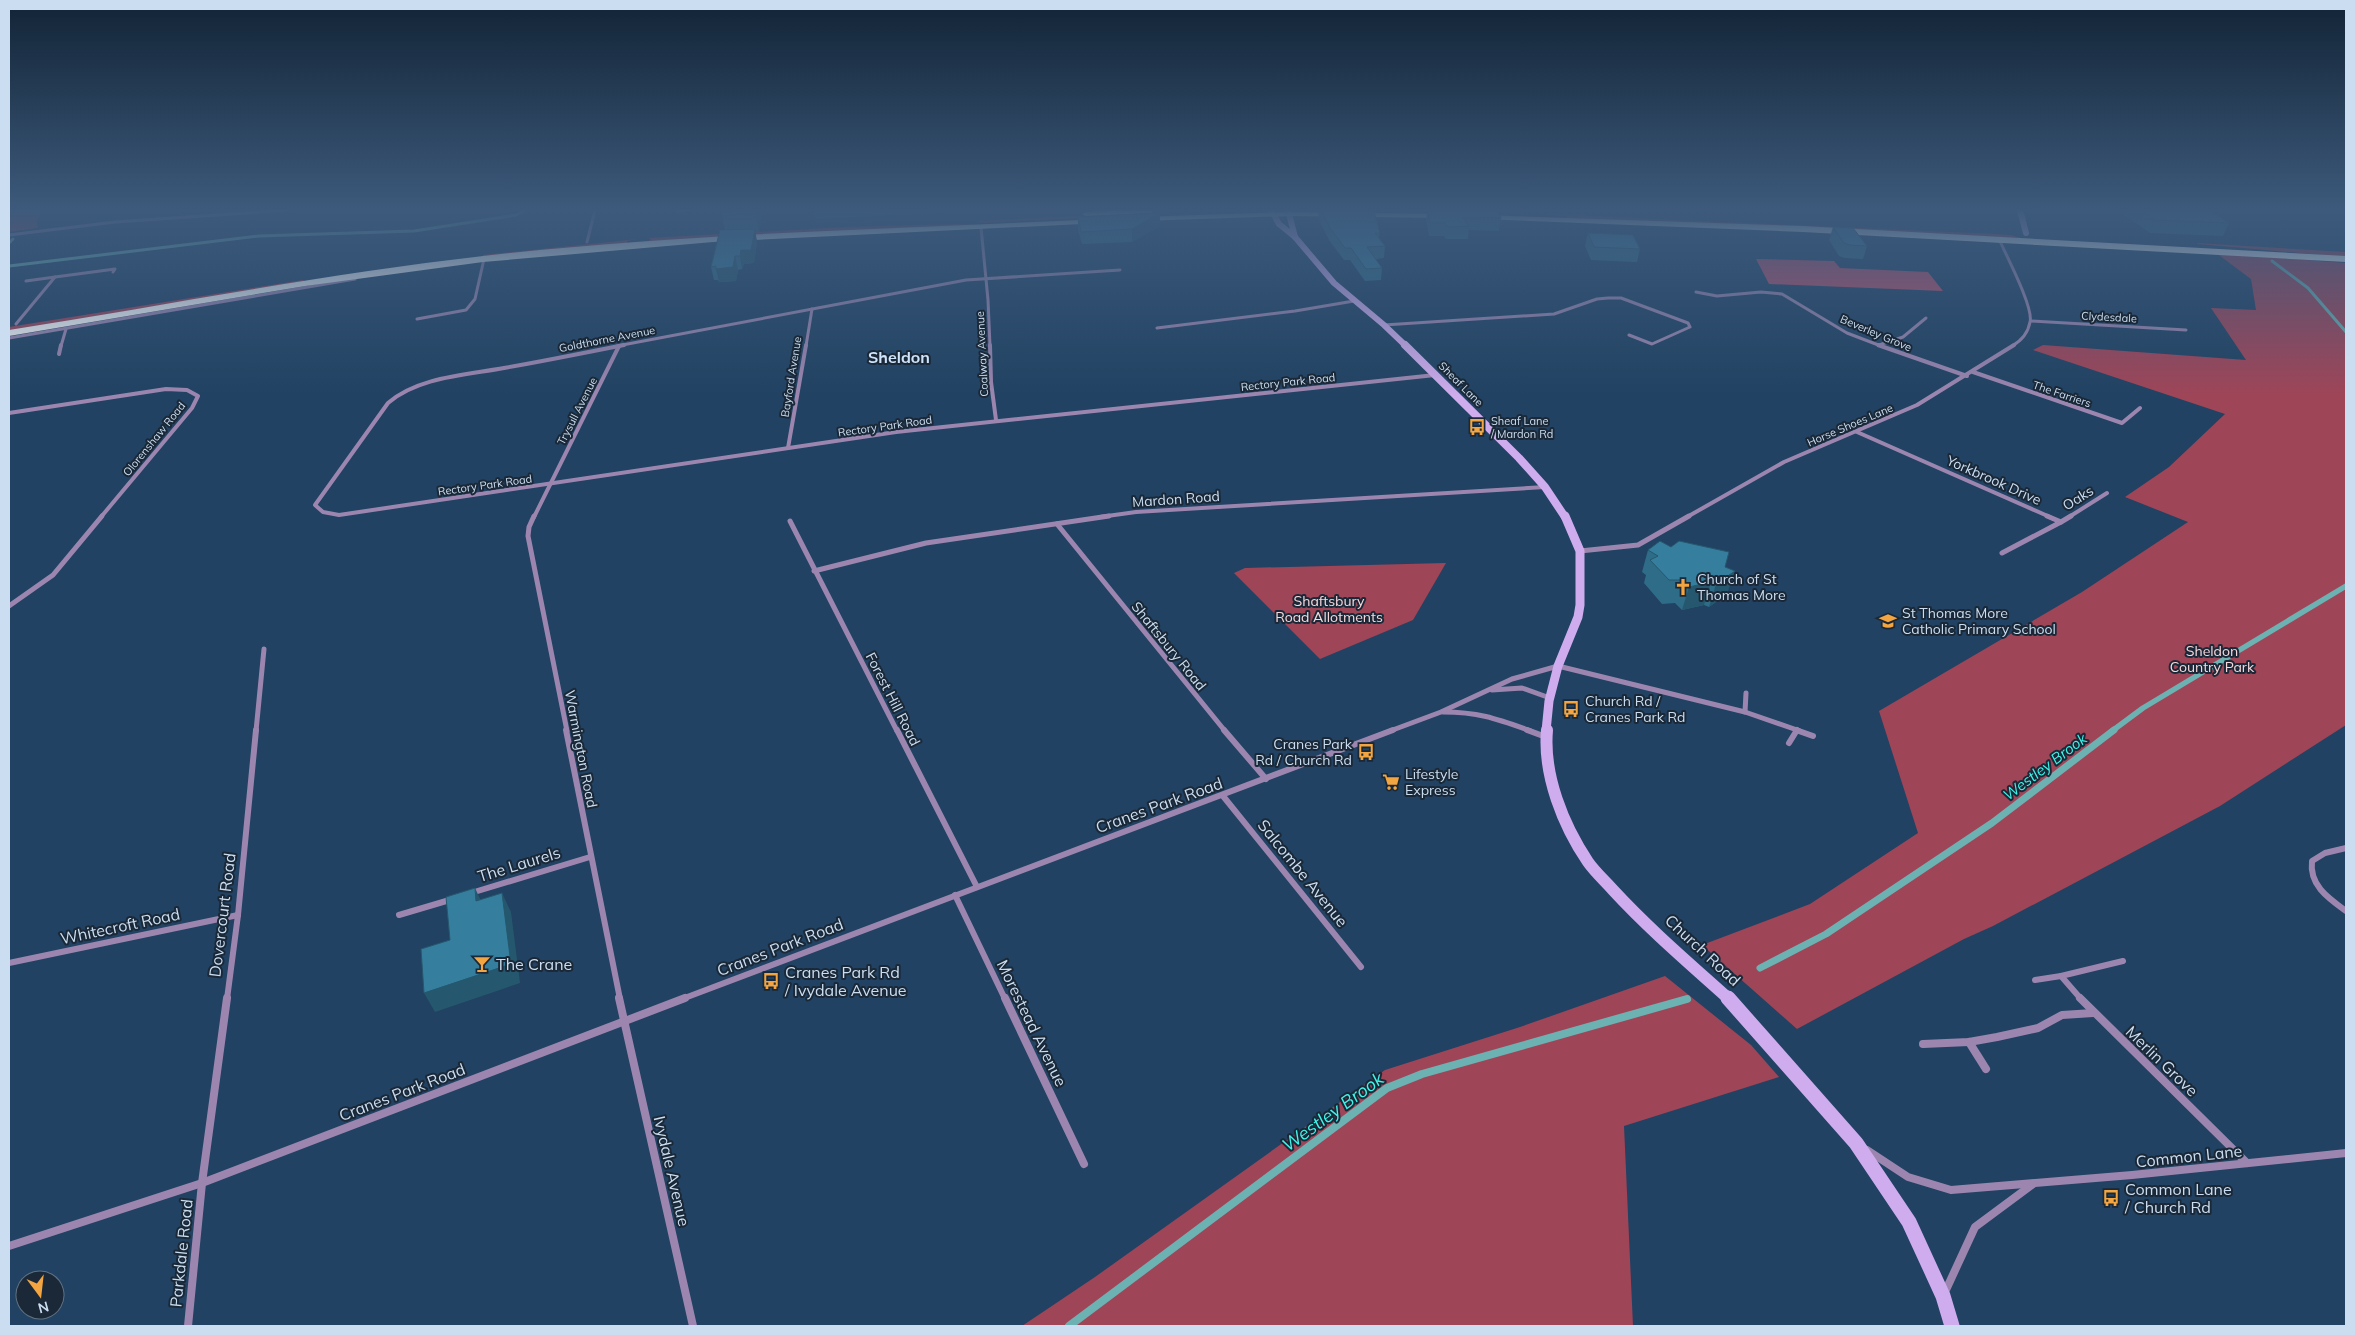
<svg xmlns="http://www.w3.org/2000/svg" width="2355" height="1335" font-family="Mulish,sans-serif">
	<rect width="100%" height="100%" fill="#214262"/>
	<!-- green -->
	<g fill="#9f4558">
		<polygon points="9,210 41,210 37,222 38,228 9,232"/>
		<polygon points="1543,214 1996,234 2011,235 2021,238 1566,218 1566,216"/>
		<polygon points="1102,215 1123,216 982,223 977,221"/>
		<polygon points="956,224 975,225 638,243 651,240 649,238 846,227"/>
		<polygon points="638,239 627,241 627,243 483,257 483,255"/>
		<polygon points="2197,243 2346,252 2346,257 2198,244"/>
		<polygon points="2216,253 2346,263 2346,725 2220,806 1993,926 1964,939 1797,1029 1702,945 1810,904 1918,833 1879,711 2082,592 2188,522 2125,497 2169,467 2225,414 2033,350 2043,345 2246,360 2211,308 2256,310 2251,279"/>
		<polygon points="303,280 304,281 9,331 9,327"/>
		<polygon points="1446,563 1413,620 1320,659 1234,573 1245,568"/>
		<polygon points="1665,976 1751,1045 1779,1077 1624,1126 1633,1326 1022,1326 1095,1277 1385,1070 1520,1027"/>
	</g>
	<!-- forest -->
	<polygon fill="#c05069" points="1756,259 1834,261 1840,268 1928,272 1943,291 1769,284"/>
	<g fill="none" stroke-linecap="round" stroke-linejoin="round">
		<!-- stream-far3 -->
		<g stroke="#6cb2b3" stroke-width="3">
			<polyline points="9,243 13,239"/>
			<polyline points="2272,261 2308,288 2346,332"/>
			<polyline points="9,266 259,236 414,231 516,215 526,210"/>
		</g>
		<!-- stream-far2 -->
		<polyline stroke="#6cb2b3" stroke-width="5.5" points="2112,731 2143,708 2346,586"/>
		<!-- stream-far1 -->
		<polyline stroke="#6cb2b3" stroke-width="7" points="1760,968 1826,934 1992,823 2114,730"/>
		<!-- stream -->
		<polyline stroke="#6cb2b3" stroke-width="8" points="1069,1326 1387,1088 1422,1074 1687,999"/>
		<!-- street-far4 -->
		<g stroke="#9c86af" stroke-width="3">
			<polyline points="677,211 691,210"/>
			<polyline points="981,227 988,300 990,346"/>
			<polyline points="9,235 115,222 288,210"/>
			<path d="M1999 239C2006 255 2034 308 2030 322 2028 333 2021 341 2012 346"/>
			<polyline points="587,242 595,210"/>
			<polyline points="26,281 55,277"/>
			<polyline points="1696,292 1717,296 1761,292 1782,294 1847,333 1881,346"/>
			<polyline points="417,319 466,310 475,299 484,259"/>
			<polyline points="2031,321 2186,330"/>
			<polyline points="16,324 55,277 115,269 113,272"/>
			<polyline points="1384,325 1554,314 1597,299 1608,298 1621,298 1688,323 1690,327 1652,344 1629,335"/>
			<polyline points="1157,328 1295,311 1354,301"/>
			<polyline points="9,338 355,279"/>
			<polyline points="1879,345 1903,337 1926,318"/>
			<polyline points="61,346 66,329"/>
			<polyline points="617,346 966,280 1120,270"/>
			<polyline points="806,346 812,309"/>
		</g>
		<!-- street-far3 -->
		<g stroke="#9c86af" stroke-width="4">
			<path d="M624 345C584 353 544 361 504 368 466 375 418 377 388 403L315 505 323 512 339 515 896 432 1435 375"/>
			<polyline points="990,345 991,382 996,420"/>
			<polyline points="1878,345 1967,376"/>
			<polyline points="59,354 61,345"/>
			<polyline points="1973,372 2122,423 2140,408"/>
			<polyline points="9,413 166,389 187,390 198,396 192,408 101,517"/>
			<polyline points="1857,432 2050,517"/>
			<polyline points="788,448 806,345"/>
			<polyline points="534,517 619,346"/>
			<polyline points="1100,517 1136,512 1545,487"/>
			<polyline points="1687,517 1784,462 1917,405 2014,345"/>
			<polyline points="2069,517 2107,493"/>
		</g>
		<!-- street-far2 -->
		<g stroke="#9c86af" stroke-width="5">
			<polyline points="534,516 529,527 528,536 567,731"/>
			<polyline points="790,521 897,731"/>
			<polyline points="2061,522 2071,516"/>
			<polyline points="1057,524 1225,731"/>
			<polyline points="1580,551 1638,545 1689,516"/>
			<polyline points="2002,553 2061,522 2047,516"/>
			<polyline points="814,571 926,543 1109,516"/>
			<polyline points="9,606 53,575 102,516"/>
			<polyline points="1492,690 1522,688 1550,698"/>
			<path d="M1443 712C1479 712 1497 719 1531 731"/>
			<polyline points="1745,712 1746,693"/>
			<polyline points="256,731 264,649"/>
			<polyline points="1390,731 1441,712 1512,679 1558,666 1745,712 1800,731"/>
		</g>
		<!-- street-far1 -->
		<g stroke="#9c86af" stroke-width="6">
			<polyline points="566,730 620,999"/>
			<polyline points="897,730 977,887"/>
			<polyline points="1224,730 1266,779"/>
			<polyline points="1527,730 1546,737"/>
			<polyline points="1796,730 1813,736"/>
			<polyline points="1789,743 1797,730"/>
			<polyline points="1223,796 1361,967"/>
			<path d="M2346 848 2325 853 2312 861C2309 885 2328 898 2346 911"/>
			<polyline points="471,893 590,857"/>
			<polyline points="955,895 1005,999"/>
			<polyline points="399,915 453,899"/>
			<polyline points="9,963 238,915"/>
			<polyline points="2035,980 2061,976"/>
			<polyline points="227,999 238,915 256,730"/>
			<polyline points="682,999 1393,730"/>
			<polyline points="2081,999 2061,976 2123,961"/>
		</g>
		<!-- street -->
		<g stroke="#9c86af" stroke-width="8">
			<polyline points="619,998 693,1326"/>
			<polyline points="1005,998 1084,1164"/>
			<polyline points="2080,998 2247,1163"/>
			<polyline points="1969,1042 1986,1069"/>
			<polyline points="1923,1044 1969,1042 1997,1037 2038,1028 2062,1015 2093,1013"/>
			<polyline points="1867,1150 1908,1177 1951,1190 2132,1175 2346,1153"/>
			<polyline points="9,1246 202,1183 685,998"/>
			<polyline points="1945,1292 1975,1227 2033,1184"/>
			<polyline points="188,1326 202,1183 227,998"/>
		</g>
		<!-- secondary-far4 -->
		<g stroke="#cfaced" stroke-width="6">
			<polyline points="1271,210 1279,224 1295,237 1334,283 1384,325 1406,346"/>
			<polyline points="1288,210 1295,237"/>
			<polyline points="2020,210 2026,233"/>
		</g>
		<!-- secondary-far3 -->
		<polyline stroke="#cfaced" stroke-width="8" points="1405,345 1519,458 1545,487 1565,517"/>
		<!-- secondary-far2 -->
		<polyline stroke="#cfaced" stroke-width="9" points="1546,731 1549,701 1558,666 1578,617 1580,605 1580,551 1565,516"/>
		<!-- secondary-far1 -->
		<path stroke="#cfaced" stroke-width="12" d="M1547 730C1543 775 1563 825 1588 862 1595 872 1605 881 1613 890 1649 929 1690 964 1729 999"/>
		<!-- secondary -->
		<polyline stroke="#cfaced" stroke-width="15" points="1728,998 1856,1143 1909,1222 1943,1296 1952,1326"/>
		<!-- highway -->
		<g fill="#fefefe" fill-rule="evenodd">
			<polygon points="1128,210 1154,211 1150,213 1086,216 1082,214 1086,212"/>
			<polygon points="1290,212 1446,214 1450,216 1446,218 1290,216 1139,221 1135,219 1139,217"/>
			<polygon points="1478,215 1803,226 2346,256 2346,262 1803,232 1481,219 1478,219"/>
			<path d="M1099 219H1102V223L713 242 483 262 305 286 9 336V330C167 305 324 274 483 256 687 233 894 229 1099 219Z"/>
		</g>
	</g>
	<!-- wall -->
	<g fill="#2e6c87">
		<polygon points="723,210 763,210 759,232 755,232 757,242 754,263 744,264 742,269 738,270 736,281 719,282 718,280 714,280 711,267 725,230 722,215"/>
		<polygon points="814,210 949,210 941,210 940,212 816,219"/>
		<polygon points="1314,210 1344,210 1380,233 1379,238 1385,246 1384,258 1376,259 1382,268 1381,280 1365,281 1350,260 1344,260 1329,240 1318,218 1319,210"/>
		<polygon points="1424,210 1497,210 1501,218 1499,231 1469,230 1468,239 1446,239 1444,236 1429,236 1426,220 1427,212 1424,212"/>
		<polygon points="2117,210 2209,210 2229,223 2223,236 2150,233"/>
		<polygon points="1160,213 1160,226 1132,242 1082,244 1078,230 1078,217"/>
		<polygon points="1833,227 1867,246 1863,259 1845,258 1839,256 1829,240"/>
		<polygon points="1588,233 1640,249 1637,262 1591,260 1585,246"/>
		<polygon points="1648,550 1725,567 1727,594 1709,607 1704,605 1682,610 1675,603 1662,604 1644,583 1646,575 1642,572"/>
	</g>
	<!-- shaded-wall -->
	<g fill="#25586e">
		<polygon points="756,210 763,210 759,232 756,214"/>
		<polygon points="1160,213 1160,226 1132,242 1132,229"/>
		<polygon points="755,229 757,242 754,263 744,264 742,269 740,256 741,250"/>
		<polygon points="735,256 738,270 736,281 719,282 716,269"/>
		<polygon points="1735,571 1727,594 1709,607 1716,584"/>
		<polygon points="1711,582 1704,605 1682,610 1689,587"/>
		<polygon points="475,888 484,907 476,901"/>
		<polygon points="502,893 511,912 520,983 435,1012 424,993"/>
	</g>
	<!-- building -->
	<g fill="#357e9d" stroke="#25586e">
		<polygon points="723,210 756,210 756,214 722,215"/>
		<polygon points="1321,210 1344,210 1374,211 1380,233 1375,233 1385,246 1367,247 1382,268 1366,269 1351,248 1345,248 1330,228"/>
		<polygon points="1428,210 1497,210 1501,218 1462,217 1469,226 1448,227 1445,223 1430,223"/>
		<polygon points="2140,210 2209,210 2229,223 2156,220"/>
		<polygon points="1160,213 1132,229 1081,232 1078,217"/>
		<polygon points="1833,227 1853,228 1867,246 1850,245 1844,243"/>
		<polygon points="755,229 751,250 741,250 740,256 735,256 733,267 716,269 716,266 711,267 720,230"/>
		<polygon points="1588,233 1633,235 1640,249 1594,247"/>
		<polygon points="1660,541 1671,547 1679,541 1729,552 1725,567 1735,571 1716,584 1711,582 1689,587 1682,580 1669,580 1650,560 1658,556 1648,550"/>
		<polygon points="475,888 476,901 502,893 511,964 424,993 421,949 450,940 446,897"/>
	</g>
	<!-- sky -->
	<linearGradient id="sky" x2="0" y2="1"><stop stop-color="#122436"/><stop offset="0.53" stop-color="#3d5a7c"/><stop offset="1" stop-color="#3d5a7c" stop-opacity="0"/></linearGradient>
	<rect width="2355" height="396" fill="url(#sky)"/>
	<!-- icons -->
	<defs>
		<g id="bus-bare" transform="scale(1.35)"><path d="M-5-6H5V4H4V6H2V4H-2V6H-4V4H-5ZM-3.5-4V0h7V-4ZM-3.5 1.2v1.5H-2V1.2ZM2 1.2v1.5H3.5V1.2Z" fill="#f2a541" stroke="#1a2837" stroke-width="2.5" paint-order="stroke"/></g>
		<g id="church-bare" transform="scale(1.35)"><path d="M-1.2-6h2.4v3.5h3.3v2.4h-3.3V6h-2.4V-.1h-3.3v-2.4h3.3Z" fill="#f2a541" stroke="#1a2837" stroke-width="2.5" paint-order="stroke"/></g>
		<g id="school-bare" transform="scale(1.35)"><path d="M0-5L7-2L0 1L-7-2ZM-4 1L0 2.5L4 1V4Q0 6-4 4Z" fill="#f2a541" stroke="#1a2837" stroke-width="2.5" paint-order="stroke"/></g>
		<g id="supermarket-bare" transform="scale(1.35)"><path d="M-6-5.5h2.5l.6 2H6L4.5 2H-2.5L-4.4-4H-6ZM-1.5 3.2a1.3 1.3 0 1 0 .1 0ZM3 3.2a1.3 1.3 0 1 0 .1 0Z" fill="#f2a541" stroke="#1a2837" stroke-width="2.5" paint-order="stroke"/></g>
		<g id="bar-bare" transform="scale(1.35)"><path d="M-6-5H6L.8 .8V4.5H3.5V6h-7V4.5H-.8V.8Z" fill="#f2a541" stroke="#1a2837" stroke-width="2.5" paint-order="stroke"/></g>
	</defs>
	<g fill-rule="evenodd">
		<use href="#bus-bare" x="1477" y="427"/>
		<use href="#church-bare" x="1683" y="587"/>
		<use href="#school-bare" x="1888" y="621"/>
		<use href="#bus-bare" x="1571" y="709"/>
		<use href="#bus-bare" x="1366" y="752"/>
		<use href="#supermarket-bare" x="1391" y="782"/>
		<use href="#bar-bare" x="482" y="964"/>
		<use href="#bus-bare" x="771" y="981"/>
		<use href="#bus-bare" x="2111" y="1198"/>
	</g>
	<g text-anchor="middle" stroke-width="4" stroke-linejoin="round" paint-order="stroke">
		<!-- far-street labels -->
		<g font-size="11" fill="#cbdef1" stroke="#1a2837">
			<text transform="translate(2109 317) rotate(3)" y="4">Clydesdale</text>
			<text transform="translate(1876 333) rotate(23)" y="4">Beverley Grove</text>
			<text transform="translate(607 339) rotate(-11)" y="4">Goldthorne Avenue</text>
			<text transform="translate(982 354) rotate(-93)" y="4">Coalway Avenue</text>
			<text transform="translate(791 377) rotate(-81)" y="4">Bayford Avenue</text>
			<text transform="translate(1288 382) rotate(-6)" y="4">Rectory Park Road</text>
			<text transform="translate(1461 384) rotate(45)" y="4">Sheaf Lane</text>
			<text transform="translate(2062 394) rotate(19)" y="4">The Farriers</text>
			<text transform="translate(577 411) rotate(-63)" y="4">Trysull Avenue</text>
			<text transform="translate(1850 425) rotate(-23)" y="4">Horse Shoes Lane</text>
			<text transform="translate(885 426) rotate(-8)" y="4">Rectory Park Road</text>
			<text transform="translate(154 439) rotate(-51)" y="4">Olorenshaw Road</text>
			<text transform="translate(485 485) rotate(-8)" y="4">Rectory Park Road</text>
		</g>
		<!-- far-poi labels -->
		<g font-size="11" fill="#cbdef1" stroke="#1a2837" text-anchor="start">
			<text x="1491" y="425">Sheaf Lane<tspan x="1491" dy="13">/ Mardon Rd</tspan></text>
		</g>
		<!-- street labels -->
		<g font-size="14" fill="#cbdef1" stroke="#1a2837">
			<text transform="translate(1994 480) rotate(24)" y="5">Yorkbrook Drive</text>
			<text transform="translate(2078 498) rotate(-32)" y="5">Oaks</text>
			<text transform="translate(1176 499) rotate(-4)" y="5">Mardon Road</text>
			<text transform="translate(1169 646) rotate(51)" y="5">Shaftsbury Road</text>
			<text transform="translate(893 699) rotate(63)" y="5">Forest Hill Road</text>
			<text transform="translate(581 749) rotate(79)" y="5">Warmington Road</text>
		</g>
		<!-- poi labels -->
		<g font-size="14" fill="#cbdef1" stroke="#1a2837" text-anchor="start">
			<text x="1697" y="584">Church of St<tspan x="1697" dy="16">Thomas More</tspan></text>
			<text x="1902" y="618">St Thomas More<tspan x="1902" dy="16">Catholic Primary School</tspan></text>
			<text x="1585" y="706">Church Rd /<tspan x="1585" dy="16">Cranes Park Rd</tspan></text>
			<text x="1352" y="749" text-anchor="end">Cranes Park<tspan x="1352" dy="16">Rd / Church Rd</tspan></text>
			<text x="1405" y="779">Lifestyle<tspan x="1405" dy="16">Express</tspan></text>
		</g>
		<!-- park labels -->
		<g font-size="14" fill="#f8d9dd" stroke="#1a2837">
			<text x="1329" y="606">Shaftsbury<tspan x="1329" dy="16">Road Allotments</tspan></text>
			<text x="2212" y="656">Sheldon<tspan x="2212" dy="16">Country Park</tspan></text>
		</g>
		<!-- water labels -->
		<g font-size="15" font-style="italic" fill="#41f4e9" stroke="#1a2837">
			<text transform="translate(2045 767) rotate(-37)" y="5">Westley Brook</text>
		</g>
		<!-- far-district labels -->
		<g font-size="16" font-weight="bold" fill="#cde4fb" stroke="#1a2837">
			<text x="899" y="363">Sheldon</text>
		</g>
		<!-- near-street labels -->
		<g font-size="16" fill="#cbdef1" stroke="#1a2837">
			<text transform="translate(1159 805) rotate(-20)" y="6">Cranes Park Road</text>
			<text transform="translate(519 864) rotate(-17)" y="6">The Laurels</text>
			<text transform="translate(1303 873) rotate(51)" y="6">Salcombe Avenue</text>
			<text transform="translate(222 915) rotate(-83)" y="6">Dovercourt Road</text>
			<text transform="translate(120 926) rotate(-12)" y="6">Whitecroft Road</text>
			<text transform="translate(780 947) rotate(-21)" y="6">Cranes Park Road</text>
			<text transform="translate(1703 950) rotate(43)" y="6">Church Road</text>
			<text transform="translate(1032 1023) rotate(64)" y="6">Morestead Avenue</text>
			<text transform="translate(2162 1061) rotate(44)" y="6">Merlin Grove</text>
			<text transform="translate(402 1092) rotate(-21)" y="6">Cranes Park Road</text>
			<text transform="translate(2189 1156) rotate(-6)" y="6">Common Lane</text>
			<text transform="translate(672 1171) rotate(77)" y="6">Ivydale Avenue</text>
			<text transform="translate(181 1253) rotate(-84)" y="6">Parkdale Road</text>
		</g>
		<!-- near-poi labels -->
		<g font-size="16" fill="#cbdef1" stroke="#1a2837" text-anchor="start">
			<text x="496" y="970">The Crane</text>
			<text x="785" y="978">Cranes Park Rd<tspan x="785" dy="18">/ Ivydale Avenue</tspan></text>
			<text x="2125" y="1195">Common Lane<tspan x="2125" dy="18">/ Church Rd</tspan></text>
		</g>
		<!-- near-water labels -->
		<g font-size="18" font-style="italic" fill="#41f4e9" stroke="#1a2837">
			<text transform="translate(1333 1112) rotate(-36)" y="6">Westley Brook</text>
		</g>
	</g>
	<!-- border -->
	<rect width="2355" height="1335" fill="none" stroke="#cbdef1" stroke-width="20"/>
	<!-- north arrow -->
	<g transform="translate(40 1295) rotate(165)"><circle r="24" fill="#1a2837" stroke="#617181"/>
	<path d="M0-4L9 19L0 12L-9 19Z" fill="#f2a541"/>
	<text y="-8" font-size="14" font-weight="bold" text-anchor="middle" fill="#cbdef1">N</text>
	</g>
</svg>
